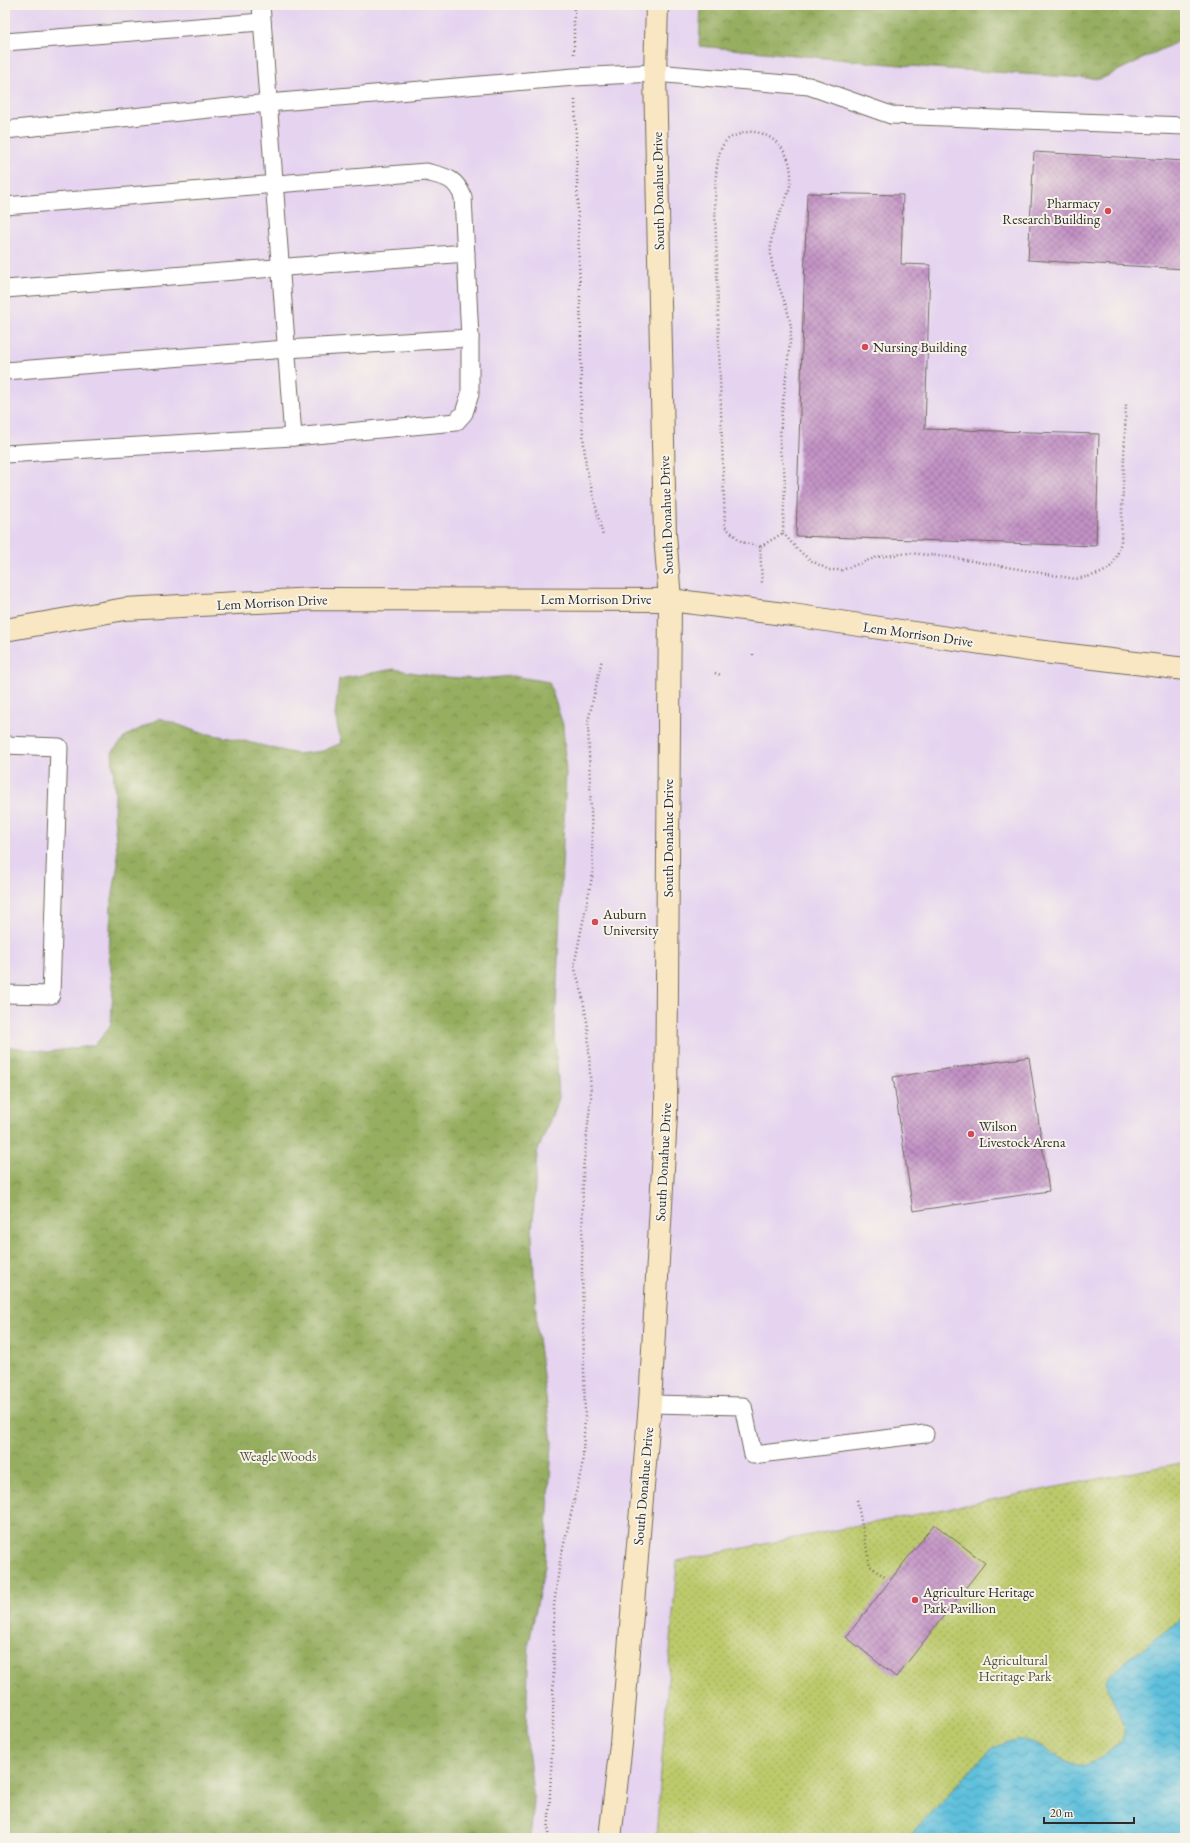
<svg xmlns="http://www.w3.org/2000/svg" width="1190" height="1843" font-family="'EB Garamond',serif">
	<defs>
		<pattern id="forest-crowns" width="20" height="18" patternUnits="userSpaceOnUse"><rect width="20" height="18" fill="#96ae60"/><path d="M2 6a3 3 0 1 1 6 0M12 15a3 3 0 1 1 6 0" fill="none" stroke="#7b8e4f"/></pattern>
		<pattern id="park-dots" width="8" height="8" patternUnits="userSpaceOnUse"><rect width="8" height="8" fill="#bdca6c"/><path d="M2 2h.1M6 6h.1" fill="none" stroke="#9aa459" stroke-width="1.8" stroke-linecap="round"/></pattern>
		<pattern id="water-waves" width="16" height="10" patternUnits="userSpaceOnUse"><rect width="16" height="10" fill="#5ec0dc"/><path d="M0 5q4-4 8 0t8 0" fill="none" stroke="#4e9cb3"/></pattern>
		<pattern id="building-cross-hatch" width="8" height="8" patternUnits="userSpaceOnUse"><rect width="8" height="8" fill="#c292c5"/><path d="M0 0l8 8M0 8l8-8" fill="none" stroke="#9e77a0"/></pattern>
	</defs>
	<rect width="100%" height="100%" fill="#f7f3e8"/>
	<filter id="ink" filterUnits="userSpaceOnUse"><feTurbulence type="fractalNoise" baseFrequency=".025" numOctaves="2"/><feDisplacementMap in="SourceGraphic" scale="8" xChannelSelector="R" yChannelSelector="G"/><feConvolveMatrix kernelMatrix="1 2 1 2 8 2 1 2 1" color-interpolation-filters="sRGB"/></filter>
	<filter id="wash" filterUnits="userSpaceOnUse"><feTurbulence type="fractalNoise" baseFrequency=".012" numOctaves="4" result="noise"/><feDisplacementMap in="SourceGraphic" scale="16" xChannelSelector="R" yChannelSelector="G"/><feGaussianBlur stdDeviation="0.9" result="paint"/><feColorMatrix in="noise" values="0 0 0 0 0 0 0 0 0 0 0 0 0 0 0 0 0 1.4 0 .05"/><feComposite in="paint" operator="in"/></filter>
	<g filter="url(#wash)">
		<rect width="100%" height="100%" fill="#eadfbb"/>
		<!-- built -->
		<rect fill="#e5d3f0" x="5" y="5" width="1180" height="1833"/>
		<!-- forest -->
		<g fill="url(#forest-crowns)" stroke="#606c46">
			<polygon points="701,5 1185,5 1185,38 1101,79 932,68 699,46"/>
			<polygon points="394,669 432,676 477,679 513,676 549,682 563,725 566,774 555,1030 559,1098 537,1153 532,1236 537,1330 552,1443 545,1566 529,1642 526,1730 534,1802 530,1838 5,1838 5,1046 48,1052 95,1045 111,1025 113,985 109,955 111,906 118,863 114,816 115,793 112,752 126,736 160,718 198,732 240,740 297,754 323,751 341,743 335,715 339,679"/>
		</g>
		<!-- park -->
		<polygon fill="url(#park-dots)" stroke="#747a4c" points="1185,1462 1185,1838 656,1838 677,1561"/>
		<!-- water -->
		<path fill="url(#water-waves)" stroke="#447684" d="M1185 1616V1838H908L989 1751C997 1746 1008 1741 1018 1740 1041 1737 1065 1772 1089 1764 1102 1759 1112 1749 1122 1741L1125 1728 1105 1683 1109 1674Z"/>
		<g id="blocks">
			<!-- building -->
			<g fill="url(#building-cross-hatch)">
				<polygon points="1034,152 1185,161 1185,269 1028,260"/>
				<polygon points="807,193 903,195 901,264 930,265 925,429 1099,434 1096,546 796,536"/>
				<polygon points="1029,1057 1049,1191 913,1211 893,1077"/>
				<polygon points="934,1524 985,1563 896,1677 846,1637"/>
			</g>
		</g>
	</g>
	<g filter="url(#ink)">
		<use href="#blocks" fill-opacity="0" stroke="#6e6a5d" stroke-width="1"/>
		<g fill="none" stroke-linecap="round" stroke-linejoin="round">
			<!-- lane casing -->
			<g stroke="#6e6a5d" stroke-width="19">
				<g id="lane">
					<polyline points="5,42 262,22"/>
					<polyline points="5,130 268,103 574,77 655,73 809,86 891,115 1185,126"/>
					<path d="M5 206 426 172C445 177 455 177 463 197L470 338V394L464 413 456 422 293 437"/>
					<polyline points="5,289 466,253"/>
					<polyline points="5,371 286,349 470,338"/>
					<polyline points="5,454 293,437 261,5"/>
					<polyline points="5,745 59,747 51,995 5,994"/>
					<polyline points="650,1404 743,1406 753,1455 925,1434"/>
				</g>
			</g>
			<!-- secondary casing -->
			<g stroke="#6e6a5d" stroke-width="24">
				<g id="secondary">
					<polyline points="5,630 125,609 314,599 670,600 792,615 1036,651 1185,669"/>
					<polyline points="610,1838 621,1744 650,1404 666,1115 670,600 665,534 655,73 657,5"/>
				</g>
			</g>
			<!-- path -->
			<g stroke="#6e6a5d" stroke-width="2.5" stroke-dasharray="1 3" stroke-linecap="butt">
				<polyline points="574,54 574,5"/>
				<polyline points="575,100 581,335 581,413 586,466 603,536"/>
				<path d="M783 533 797 549 810 560 829 570H842L877 557 910 553 949 557 1076 579C1105 573 1114 573 1121 541L1126 403"/>
				<path d="M760 547 742 542 725 527C722 441 719 356 717 271 717 244 710 165 723 145 728 137 732 137 740 134 762 125 786 145 790 166 796 195 773 215 771 243 768 275 788 297 791 329 791 339 789 349 788 359 785 388 780 418 780 448 780 455 783 462 784 469 786 489 783 512 783 533L760 547 762 584"/>
				<polyline points="753,655 753,652"/>
				<polyline points="715,673 721,675"/>
				<polyline points="857,1500 870,1566 885,1577"/>
				<polyline points="548,1838 553,1728 554,1605 560,1561 582,1467 585,1418 582,1270 583,1170 591,1097 588,1027 581,989 574,966 593,872 588,722 602,659"/>
			</g>
			<!-- lane -->
			<use href="#lane" stroke="#fff" stroke-width="17"/>
			<!-- secondary -->
			<use href="#secondary" stroke="#f9e7c3" stroke-width="22"/>
		</g>
	</g>
	<!-- markers -->
	<g fill="#d1495b" stroke="#f7f3e8" stroke-width="1.5">
		<circle cx="1108" cy="211" r="4"/>
		<circle cx="865" cy="347" r="4"/>
		<circle cx="595" cy="922" r="4"/>
		<circle cx="971" cy="1134" r="4"/>
		<circle cx="915" cy="1600" r="4"/>
	</g>
	<g text-anchor="middle" stroke-width="4" stroke-linejoin="round" paint-order="stroke">
		<!-- street labels -->
		<g font-size="14" fill="#2b2b2b" stroke="#f7f3e8">
			<text transform="translate(658 191) rotate(-91)" y="5">South Donahue Drive</text>
			<text transform="translate(666 515) rotate(-92)" y="5">South Donahue Drive</text>
			<text x="596" y="604">Lem Morrison Drive</text>
			<text transform="translate(272 602) rotate(-3)" y="5">Lem Morrison Drive</text>
			<text transform="translate(918 634) rotate(8)" y="5">Lem Morrison Drive</text>
			<text transform="translate(668 838) rotate(-90)" y="5">South Donahue Drive</text>
			<text transform="translate(663 1162) rotate(-87)" y="5">South Donahue Drive</text>
			<text transform="translate(643 1486) rotate(-85)" y="5">South Donahue Drive</text>
		</g>
		<!-- poi labels -->
		<g font-size="14" fill="#2b2b2b" stroke="#f7f3e8" text-anchor="start">
			<text x="1100" y="208" text-anchor="end">Pharmacy<tspan x="1100" dy="16">Research Building</tspan></text>
			<text x="873" y="352">Nursing Building</text>
			<text x="603" y="919">Auburn<tspan x="603" dy="16">University</tspan></text>
			<text x="979" y="1131">Wilson<tspan x="979" dy="16">Livestock Arena</tspan></text>
			<text x="923" y="1597">Agriculture Heritage<tspan x="923" dy="16">Park Pavillion</tspan></text>
		</g>
		<!-- park labels -->
		<g font-size="14" fill="#50533b" stroke="#f7f3e8">
			<text x="278" y="1461">Weagle Woods</text>
			<text x="1015" y="1665">Agricultural<tspan x="1015" dy="16">Heritage Park</tspan></text>
		</g>
	</g>
	<!-- margin -->
	<rect width="1190" height="1843" fill="none" stroke="#f7f3e8" stroke-width="20"/>
	<!-- scale -->
	<path d="M1044 1817v6h90v-6" fill="none" stroke="#2b2b2b" stroke-width="2"/>
	<text x="1050" y="1817" font-size="12" fill="#2b2b2b" stroke="#f7f3e8" stroke-width="3" paint-order="stroke">20 m</text>
</svg>
